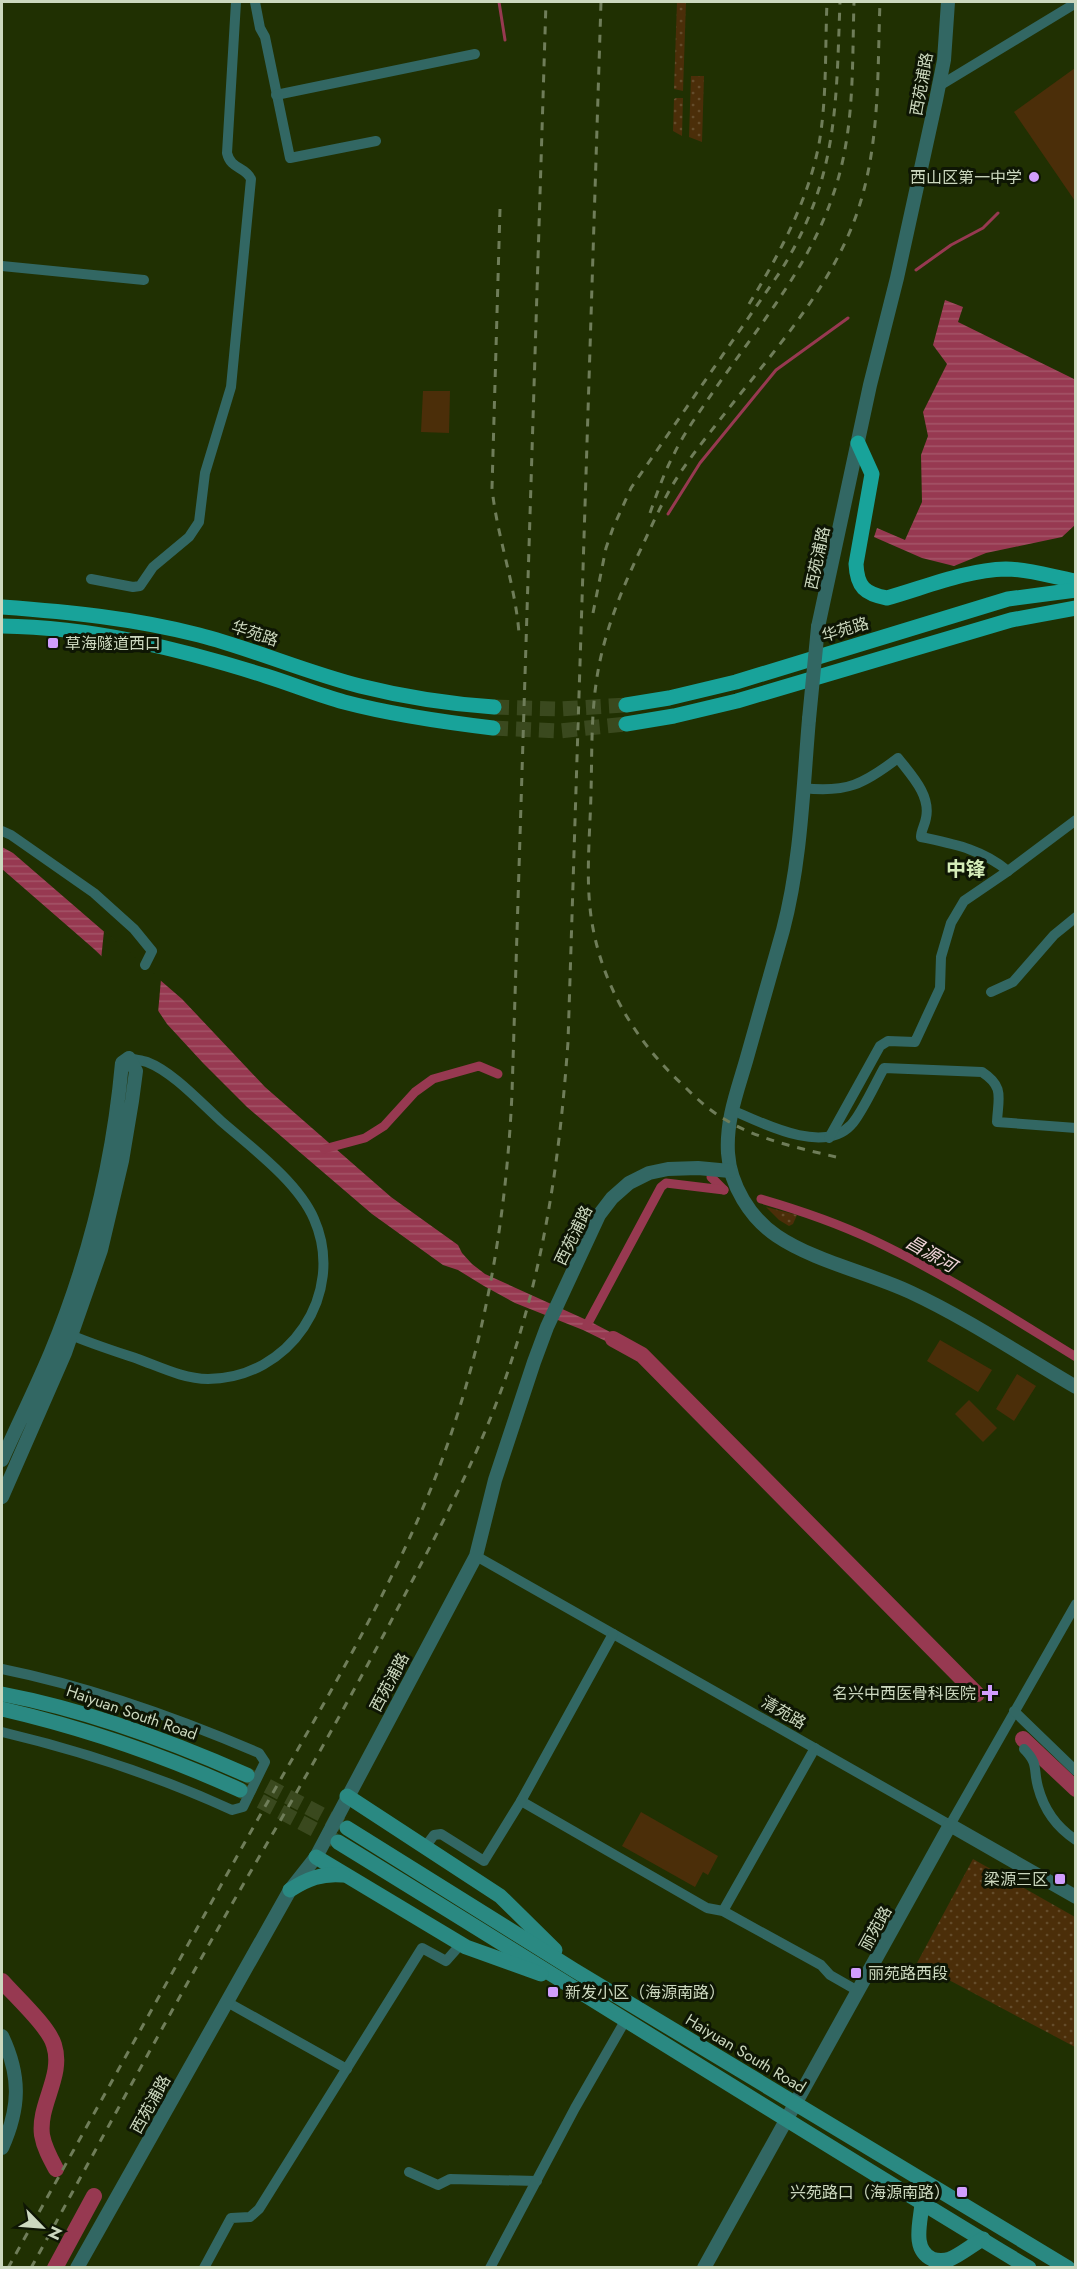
<svg xmlns="http://www.w3.org/2000/svg" width="1077" height="2269" font-family="Jost,'Noto Sans SC',sans-serif">
	<defs>
		<pattern id="grass-dots" width="8" height="8" patternUnits="userSpaceOnUse" patternTransform="scale(1.5)"><rect width="8" height="8" fill="#4b2e09"/><path d="M2 2h.1M6 6h.1" fill="none" stroke="#644c2b" stroke-width="1.8" stroke-linecap="round"/></pattern>
		<pattern id="water-rules" width="6" height="5" patternUnits="userSpaceOnUse" patternTransform="scale(1.5)"><rect width="6" height="5" fill="#973951"/><path d="M0 2.5h6" fill="none" stroke="#a45568"/></pattern>
	</defs>
	<rect width="100%" height="100%" fill="#203002"/>
	<!-- grass -->
	<g fill="url(#grass-dots)">
		<polygon points="677,2 686,2 683,91 674,89"/>
		<polygon points="691,76 704,76 702,142 689,137"/>
		<polygon points="676,98 683,98 682,136 673,131 674,99"/>
		<polygon points="766,1207 797,1215 793,1224 789,1226 779,1220"/>
		<polygon points="973,1859 1075,1917 1075,2047 917,1963"/>
	</g>
	<!-- park -->
	<g fill="#4b2e09">
		<polygon points="1075,68 1075,201 1014,112"/>
		<polygon points="423,391 450,391 449,433 421,432"/>
		<polygon points="940,1340 992,1370 978,1392 927,1361"/>
		<polygon points="1017,1374 1036,1386 1014,1421 996,1409"/>
		<polygon points="969,1400 997,1428 983,1442 955,1414"/>
		<polygon points="641,1812 718,1856 708,1875 703,1872 695,1887 622,1846"/>
	</g>
	<!-- water -->
	<g fill="url(#water-rules)">
		<polygon points="945,300 963,307 958,322 1076,380 1075,525 1062,537 986,553 954,566 922,558 874,537 877,528 905,540 922,502 921,455 928,436 923,412 947,364 933,345"/>
		<polygon points="2,847 13,853 182,999 265,1087 391,1197 458,1245 462,1253 472,1264 485,1274 591,1322 633,1344 630,1353 583,1330 515,1303 484,1286 458,1270 443,1265 372,1214 247,1107 203,1063 167,1024 157,1009 94,949 2,869"/>
	</g>
	<!-- pier -->
	<polygon fill="#203002" points="104,931 161,979 158,1013 101,960"/>
	<g fill="none" stroke-linecap="round" stroke-linejoin="round">
		<!-- stream -->
		<g stroke="#973951" stroke-width="3">
			<polyline points="499,2 505,40"/>
			<polyline points="916,270 951,245 983,228 998,213"/>
			<polyline points="668,514 700,463 776,370 848,318"/>
		</g>
		<!-- canal -->
		<g stroke="#973951" stroke-width="9">
			<polyline points="324,1149 365,1138 384,1126 415,1092 433,1079 479,1066 498,1074"/>
			<polyline points="711,1177 724,1190"/>
			<path d="M761 1199C799 1210 837 1223 873 1240 943 1273 1009 1316 1076 1357"/>
			<polyline points="587,1325 661,1187 666,1183 724,1190"/>
		</g>
		<!-- river -->
		<g stroke="#973951" stroke-width="16">
			<polyline points="613,1339 642,1355 977,1694"/>
			<polyline points="1023,1739 1076,1789"/>
			<path d="M2 1981C15 1996 49 2027 54 2045 64 2076 38 2104 42 2135 44 2147 50 2158 56 2169"/>
			<polyline points="55,2268 94,2196"/>
		</g>
		<!-- secondary-tunnel -->
		<g stroke="#3a491e" stroke-width="15" stroke-dasharray="15 8" stroke-linecap="butt">
			<polyline points="247,1775 347,1828"/>
			<polyline points="240,1790 338,1842"/>
		</g>
		<!-- primary-tunnel -->
		<g stroke="#3a491e" stroke-width="15" stroke-dasharray="15 8" stroke-linecap="butt">
			<polyline points="494,707 559,709 626,705"/>
			<polyline points="493,728 559,731 626,724"/>
		</g>
		<!-- minor -->
		<g stroke="#326763" stroke-width="10">
			<polyline points="255,2 260,28 265,37 290,158 376,141"/>
			<polyline points="939,86 1076,3"/>
			<polyline points="276,95 475,54"/>
			<polyline points="2,266 144,280"/>
			<path d="M91 579 133 587 140 586 153 567 189 537 199 522 205 473 231 387 251 179C245 166 231 170 227 153L236 2"/>
			<path d="M803 788C847 793 864 784 898 758 911 775 931 795 926 818 925 825 921 830 921 837 953 844 982 849 1008 871"/>
			<polyline points="2,831 11,835 94,893 134,929 152,951 145,965"/>
			<polyline points="991,992 1013,982 1054,935 1076,917"/>
			<path d="M732 1110C762 1123 823 1155 851 1125 861 1115 876 1082 884 1068L982 1072C1005 1087 998 1098 997 1122L1076 1128"/>
			<polyline points="829,1138 880,1046 888,1041 915,1042 940,988 941,957 951,923 964,901 1008,871 1076,820"/>
			<path d="M66 1333C89 1343 114 1351 138 1359 160 1367 184 1379 208 1379 289 1379 347 1294 314 1219 298 1182 252 1148 221 1121 200 1102 173 1072 147 1062 142 1060 135 1060 129 1058"/>
			<polyline points="476,1556 950,1825 1076,1604"/>
			<path d="M2 1669C91 1687 175 1717 259 1753L265 1762 243 1807 232 1810C158 1776 82 1751 2 1732"/>
			<polyline points="1014,1711 1076,1771"/>
			<path d="M1024 1749C1039 1764 1033 1769 1038 1787 1044 1810 1056 1827 1076 1840"/>
			<polyline points="521,1801 707,1908 723,1911 821,1965 830,1975 858,1991"/>
			<polyline points="425,1847 434,1835 441,1834 484,1861 521,1801 613,1634"/>
			<polyline points="723,1911 815,1748"/>
			<polyline points="227,2002 347,2069"/>
			<polyline points="409,2172 438,2185 450,2179 537,2181"/>
			<polyline points="204,2268 231,2218 250,2217 259,2209 422,1948 446,1961 461,1944"/>
			<polyline points="490,2268 575,2108 625,2021"/>
		</g>
		<!-- tertiary -->
		<g stroke="#326763" stroke-width="14">
			<polyline points="818,627 870,385 897,278 936,100 944,60 948,2"/>
			<path d="M809 719C803 789 801 862 783 930 771 974 758 1017 746 1061 737 1092 726 1120 728 1153 730 1185 750 1218 777 1236 814 1261 869 1273 910 1292 968 1319 1021 1355 1076 1387"/>
			<path d="M2 1460C18 1424 36 1388 51 1352 89 1260 113 1162 122 1063L129 1058 136 1071 132 1101 122 1161 101 1250 65 1353 2 1497"/>
			<path d="M2 2036C21 2076 20 2108 2 2148"/>
			<polyline points="77,2268 290,1890 316,1857 476,1556 495,1480 534,1362 547,1327 599,1215 612,1198 629,1183 649,1173 668,1169 698,1168 730,1171"/>
			<polyline points="704,2268 950,1825 1076,1897"/>
		</g>
		<!-- secondary -->
		<g stroke="#2a8982" stroke-width="15">
			<path d="M2 1694C87 1710 168 1740 247 1775"/>
			<path d="M2 1709C84 1728 163 1755 240 1790"/>
			<polyline points="347,1796 500,1896 555,1950"/>
			<polyline points="347,1828 574,1970 1068,2268"/>
			<path d="M338 1842C569 1984 797 2128 1029 2268"/>
			<polyline points="316,1857 466,1947 541,1974"/>
			<path d="M290 1890C307 1879 322 1873 343 1875"/>
			<path d="M922 2203C921 2221 911 2249 932 2259 938 2261 944 2261 950 2259 960 2255 972 2245 983 2239"/>
		</g>
		<!-- primary -->
		<g stroke="#18a39a" stroke-width="15">
			<path d="M858 443 872 474 856 564C857 587 865 594 887 598 926 587 966 570 1006 569 1029 569 1053 577 1076 581"/>
			<path d="M2 607C70 612 132 618 199 635 253 649 305 672 360 686 404 697 449 704 494 707"/>
			<path d="M2 626C91 627 181 649 266 676 292 684 318 695 344 702 393 715 443 722 493 728"/>
			<polyline points="626,705 669,698 736,682 1008,599 1076,590"/>
			<polyline points="626,724 674,716 737,701 1011,620 1076,608"/>
		</g>
		<!-- rail -->
		<g stroke="#6f7d59" stroke-width="3" stroke-dasharray="8 8" stroke-linecap="butt">
			<path d="M500 209 492 488C497 537 515 583 519 633"/>
			<path d="M749 304C779 255 808 201 819 144 827 98 825 49 827 2"/>
			<path d="M650 513C657 493 664 473 674 454 685 431 701 410 715 389 758 327 809 267 833 195 855 133 852 66 854 2"/>
			<path d="M593 613 606 548 613 528 631 488 780 272C838 179 836 107 840 2"/>
			<path d="M836 1157C799 1148 759 1140 726 1120 710 1111 697 1099 684 1086 636 1042 603 987 592 923 585 880 590 836 591 793 592 757 591 720 596 684 602 638 619 596 638 555 648 534 657 513 668 493 681 469 698 448 715 426 761 366 817 306 848 236 881 162 877 81 880 2"/>
			<path d="M8 2268C87 2126 166 1984 245 1842 310 1726 382 1610 432 1486 482 1360 506 1228 512 1093L546 2"/>
			<path d="M31 2268C105 2133 178 1997 255 1864 309 1772 361 1679 410 1585 448 1513 486 1439 511 1362 546 1256 560 1154 568 1042L601 2"/>
		</g>
		<!-- tertiary-bridge -->
		<polyline stroke="#326763" stroke-width="14" points="809,719 818,627"/>
	</g>
	<!-- markers -->
	<g fill="#d19dfe" stroke="#0e1604" stroke-width="2">
		<circle cx="1034" cy="177" r="6"/>
		<rect x="47" y="637" width="12" height="12" rx="3"/>
		<path d="M987 1684h6v6h6v6h-6v6h-6v-6h-6v-6h6z"/>
		<rect x="1054" y="1873" width="12" height="12" rx="3"/>
		<rect x="850" y="1967" width="12" height="12" rx="3"/>
		<rect x="547" y="1986" width="12" height="12" rx="3"/>
		<rect x="956" y="2186" width="12" height="12" rx="3"/>
	</g>
	<g text-anchor="middle" stroke-width="6" stroke-linejoin="round" paint-order="stroke">
		<!-- street labels -->
		<g font-size="16" fill="#ccd8bf" stroke="#0e1604">
			<text transform="translate(921 84) rotate(-80)" y="6">西苑浦路</text>
			<text transform="translate(817 558) rotate(-78)" y="6">西苑浦路</text>
			<text transform="translate(845 629) rotate(-17)" y="6">华苑路</text>
			<text transform="translate(255 633) rotate(18)" y="6">华苑路</text>
			<text transform="translate(573 1235) rotate(-64)" y="6">西苑浦路</text>
			<text transform="translate(389 1682) rotate(-62)" y="6">西苑浦路</text>
			<text transform="translate(132 1712) rotate(19)" y="6">Haiyuan South Road</text>
			<text transform="translate(784 1712) rotate(30)" y="6">清苑路</text>
			<text transform="translate(875 1928) rotate(-61)" y="6">丽苑路</text>
			<text transform="translate(746 2053) rotate(31)" y="6">Haiyuan South Road</text>
			<text transform="translate(150 2104) rotate(-61)" y="6">西苑浦路</text>
		</g>
		<!-- poi labels -->
		<g font-size="16" fill="#ccd8bf" stroke="#0e1604" text-anchor="end">
			<text x="1022" y="183">西山区第一中学</text>
			<text x="65" y="649" text-anchor="start">草海隧道西口</text>
			<text x="976" y="1699">名兴中西医骨科医院</text>
			<text x="1048" y="1885">梁源三区</text>
			<text x="868" y="1979" text-anchor="start">丽苑路西段</text>
			<text x="565" y="1998" text-anchor="start">新发小区（海源南路）</text>
			<text x="950" y="2198">兴苑路口（海源南路）</text>
		</g>
		<!-- water labels -->
		<g font-size="18" font-style="italic" fill="#f1d5d9" stroke="#0e1604">
			<text transform="translate(931 1254) rotate(30)" y="6">昌源河</text>
		</g>
		<!-- quarter labels -->
		<g font-size="20" font-weight="bold" fill="#d4ecb8" stroke="#0e1604">
			<text x="966" y="876">中锋</text>
		</g>
	</g>
	<!-- border -->
	<rect width="1077" height="2269" fill="none" stroke="#ccd8bf" stroke-width="6"/>
	<!-- north arrow -->
	<g transform="translate(42 2227) rotate(115)" stroke="#0e1604" stroke-width="4.5" paint-order="stroke">
	<path d="M0-4.5L10 22L0 15L-10 22Z" fill="#ccd8bf"/>
	<text y="-9" font-size="16" font-weight="bold" text-anchor="middle" fill="#ccd8bf">N</text>
	</g>
</svg>
